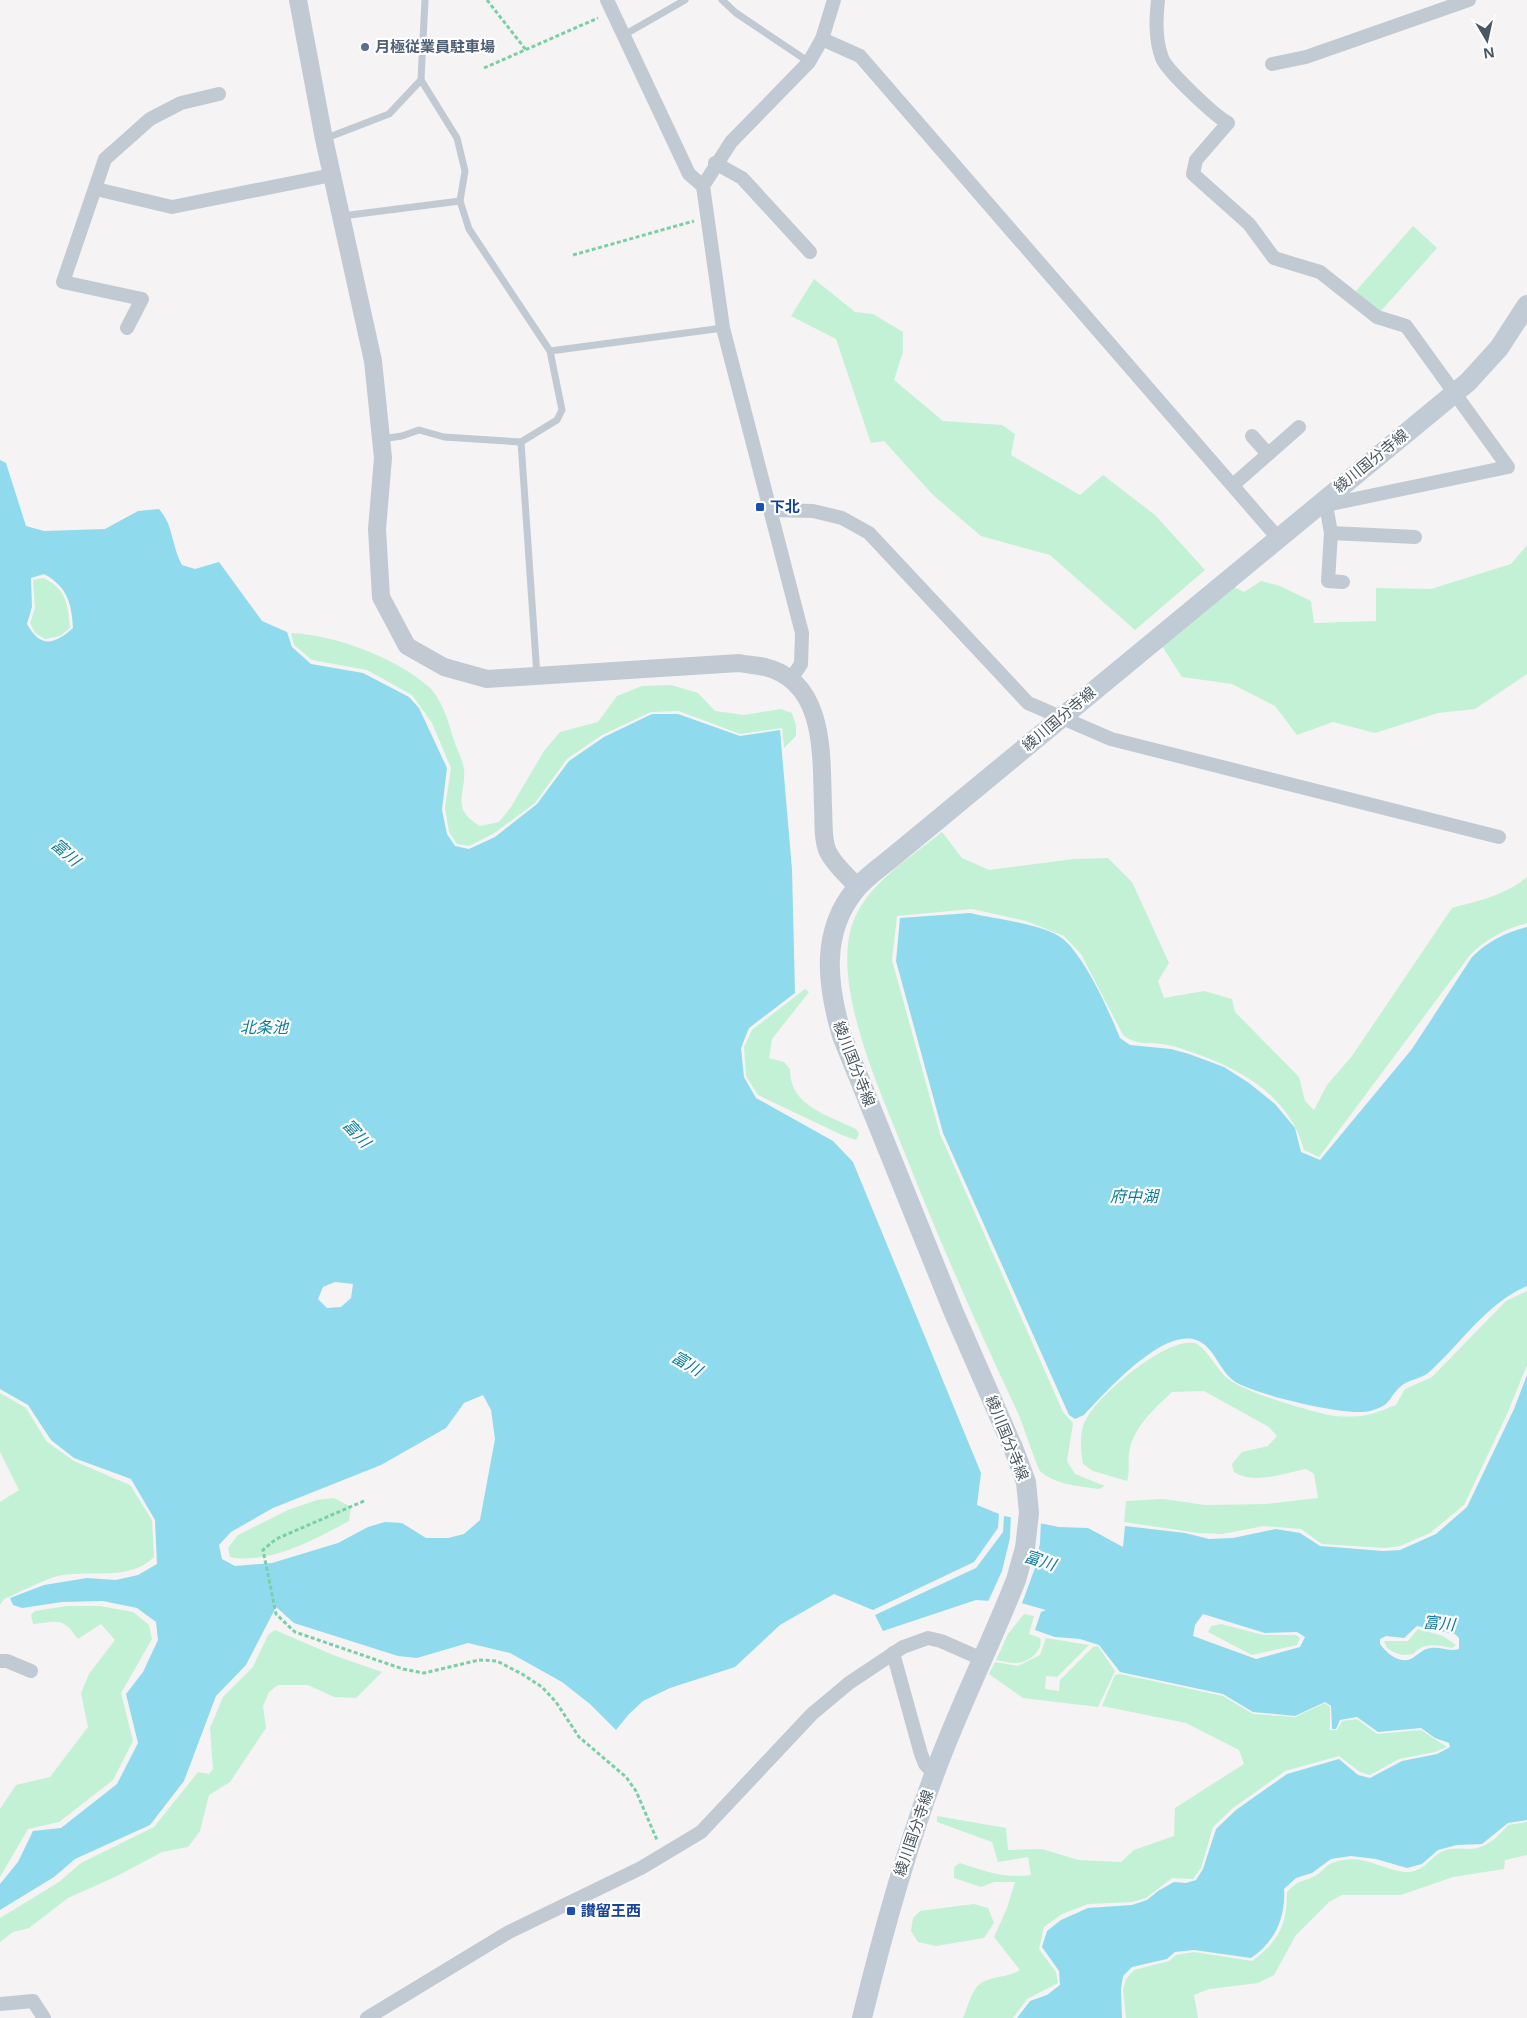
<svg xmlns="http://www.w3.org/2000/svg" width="1527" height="2018" font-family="'Noto Sans','Noto Sans JP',sans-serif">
	<rect width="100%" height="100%" fill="#f5f3f3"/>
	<!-- green -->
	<g fill="#c3f1d5">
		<polygon points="1413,226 1437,248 1380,312 1356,291"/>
		<polygon points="814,279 855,312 873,314 903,332 903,352 894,380 943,421 1002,425 1015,434 1011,455 1080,495 1103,475 1155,515 1205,570 1135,630 1050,555 981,536 933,495 884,441 871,443 836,339 791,316"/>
		<polygon points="1527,545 1527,674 1475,709 1438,713 1375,733 1333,722 1297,735 1275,706 1232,684 1182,677 1162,646 1234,587 1244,592 1261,581 1280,586 1311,601 1314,623 1376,621 1376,588 1431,589 1511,564"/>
		<path d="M43 578C66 588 68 604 70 628L60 636 45 639 35 633 30 623 35 608 33 580Z"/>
		<path d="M291 633C335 635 394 657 428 686 442 699 449 723 454 741 457 749 463 760 464 770 466 796 450 808 480 826L499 822 511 807 544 751 560 732 598 722 617 696 642 686 671 685 698 693 715 711 744 715 781 709 792 713 796 725V736L784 748 782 728 740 734 679 711 651 712 602 735 567 759 535 803 493 834 469 846 457 844 449 832 445 808 451 768 432 723 412 695 367 670 312 660 294 645Z"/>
		<path d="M942 832 962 858 989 870 1074 859 1108 858 1132 882 1169 963 1158 981 1164 998 1204 991 1232 999 1235 1012 1299 1077 1305 1101 1314 1110 1327 1085 1352 1056 1452 908C1479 901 1506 895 1527 877V923C1505 929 1486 939 1470 955L1319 1157 1304 1150C1290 1098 1245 1071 1197 1054 1187 1051 1177 1046 1167 1045 1150 1041 1138 1047 1123 1035L1081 954 1064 936 1026 921 972 909 897 916 892 960 940 1134 1063 1412 1073 1423 1067 1461 1075 1474 1105 1486 1099 1489C1080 1486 1055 1485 1040 1471 1037 1467 1022 1422 1018 1413 977 1326 939 1240 904 1151 881 1093 838 1000 849 937 857 889 907 861 942 832Z"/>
		<path d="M805 989 809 992 772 1039 769 1058 784 1062 790 1069C789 1106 829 1116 856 1129L859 1134 856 1140 842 1135 758 1095 746 1076 744 1047 752 1030Z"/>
		<path d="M1527 1291V1365L1507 1414 1464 1505 1430 1533 1400 1546 1385 1548 1322 1544 1301 1529 1264 1526 1222 1534 1198 1533 1124 1522 1126 1501 1163 1499 1205 1505 1266 1504 1318 1498 1314 1474 1306 1469C1284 1473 1254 1485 1234 1472L1232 1464 1242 1452 1268 1446 1277 1436 1269 1427 1204 1391 1172 1392C1154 1409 1133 1427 1129 1453 1128 1463 1130 1471 1127 1481L1093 1471 1083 1464C1080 1448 1079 1429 1088 1416 1103 1392 1165 1338 1194 1343 1205 1345 1216 1369 1227 1378 1243 1392 1306 1410 1329 1415 1339 1417 1357 1417 1367 1415 1377 1413 1387 1408 1396 1405L1405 1389 1432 1377 1506 1301Z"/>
		<path d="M0 1393 26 1408 47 1442 74 1461 130 1485 152 1520 154 1557C128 1583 87 1568 54 1577 37 1583 20 1592 4 1599L0 1605V1502L19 1490 0 1452Z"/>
		<path d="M334 1498 351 1507 349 1521C316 1539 268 1565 230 1557L228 1548 238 1535 288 1510 317 1500Z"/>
		<path d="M67 1606H100L133 1612 149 1625 152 1639 121 1693 133 1741 113 1780 59 1822 28 1829 0 1877V1809L16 1785 50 1777 88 1727 81 1693 89 1674 115 1640 101 1624 78 1639C63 1617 58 1621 33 1624L31 1615 35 1611Z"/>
		<path d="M1024 1614 1034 1616 1029 1634 1040 1638C1044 1651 1028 1663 1016 1663 1009 1663 1002 1661 996 1660L1008 1634Z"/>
		<polygon points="1221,1624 1263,1635 1296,1635 1300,1638 1297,1645 1252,1655 1208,1632 1211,1626"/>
		<path d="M1418 1629 1443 1636 1456 1645 1452 1648C1437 1645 1424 1642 1413 1654 1402 1656 1395 1654 1387 1648L1384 1641H1408Z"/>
		<polygon points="275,1630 333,1655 382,1672 356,1698 334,1697 308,1685 278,1685 269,1692 263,1706 266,1728 230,1782 209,1795 200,1831 188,1847 162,1852 117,1876 68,1898 29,1928 13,1932 0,1942 0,1918 59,1882 81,1863 154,1827 198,1772 209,1774 213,1769 210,1728 223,1697 253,1667 268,1635"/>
		<polygon points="1046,1638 1089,1645 1057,1677 1046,1676 1045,1689 1059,1691 1060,1680 1093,1647 1098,1646 1115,1671 1098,1707 1023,1698 989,1674 995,1662 1018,1666 1040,1655"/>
		<path d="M1120 1674 1223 1696 1253 1714 1295 1717 1325 1703 1330 1707V1730H1337L1342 1721 1357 1719 1377 1734 1421 1730 1447 1747 1435 1752 1399 1759 1370 1775 1360 1772 1339 1756 1285 1771 1233 1808 1213 1827 1201 1868 1193 1879 1172 1878 1146 1898 1132 1902 1088 1904 1062 1914 1044 1927 1039 1949 1056 1972 1058 1983 1027 1999 1013 2018H963C967 2009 970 1996 976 1988 985 1975 1007 1979 1020 1970L994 1937 1007 1908 1015 1882H994L981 1887 954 1878V1867L960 1863C984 1871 1006 1879 1031 1875L1028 1857 998 1862 992 1842 937 1822V1816L1006 1828 1008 1850 1042 1849 1078 1860 1121 1862 1134 1850 1174 1836 1175 1808 1244 1764 1239 1750 1186 1723 1102 1706 1115 1675Z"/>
		<path d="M1527 1822V1855L1505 1860 1504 1869 1453 1877 1401 1895H1342L1329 1902 1296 1935 1274 1975 1258 1983 1209 1989 1194 1995 1198 2018H1126L1123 1990 1126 1979 1134 1970 1169 1961 1176 1955 1194 1952 1252 1961C1279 1941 1287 1925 1287 1892 1298 1880 1300 1883 1313 1877 1321 1874 1326 1864 1335 1862 1365 1852 1383 1872 1409 1872 1424 1871 1430 1858 1441 1852 1451 1847 1461 1849 1471 1849 1487 1848 1499 1836 1508 1825Z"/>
		<polygon points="974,1904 988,1908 994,1923 984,1938 936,1946 918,1942 911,1931 913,1918 920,1911"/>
	</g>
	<!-- water -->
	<g fill="#90daee" fill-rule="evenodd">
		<path d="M0 460 6 463 26 526 44 531 105 529 138 511 159 509C174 526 171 545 182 565L195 569 219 562 262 621 287 632 292 647 311 664 363 673 409 697 419 708 447 768 442 810 447 834 455 846 469 849 495 837 537 804 569 761 604 737 652 714H678L740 736 780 730 792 869 795 993 749 1028 741 1048 744 1077 756 1098 833 1141 853 1162 981 1473 977 1505 999 1514 998 1528 974 1562 873 1610 834 1594 780 1625 735 1667 670 1688 643 1701 629 1714 616 1730 590 1704 562 1682 510 1653 468 1643 417 1658 398 1656 294 1623 276 1607 246 1665 216 1696 184 1781 150 1825 75 1859 54 1877 0 1910V1884L18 1862 33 1831 61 1828 117 1784 138 1743 126 1694 143 1672 158 1640 156 1622 137 1608 103 1601 62 1602 22 1608 13 1605 10 1598 44 1585 87 1578 116 1580 138 1575 157 1564 155 1520 131 1479 74 1458 51 1440 28 1405 0 1389ZM44 574C67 586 72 604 73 628 54 645 40 648 27 624L32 607 31 578ZM335 1282 353 1284 351 1298 341 1307 327 1308 318 1299 323 1287ZM483 1395 491 1410 495 1439 480 1520 464 1534 448 1538H426L402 1523 385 1522 368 1527 338 1543 272 1563 235 1566 222 1559 219 1545 231 1532 273 1508 381 1465 446 1428 464 1403Z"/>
		<path d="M970 913C994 919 1045 924 1063 939 1085 957 1109 1011 1120 1038L1130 1045 1171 1049 1189 1054 1224 1067 1249 1083 1275 1104 1295 1128 1301 1152 1320 1160 1412 1049 1472 957C1487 942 1506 932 1527 927V1286C1486 1303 1460 1345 1428 1373 1420 1379 1408 1380 1401 1386 1387 1399 1392 1405 1370 1411 1347 1417 1253 1394 1234 1381 1219 1370 1214 1346 1196 1340 1162 1328 1105 1393 1084 1415L1075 1419 1069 1415 943 1133 896 961 900 918Z"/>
		<path d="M1527 1375V1820L1508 1823 1482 1844 1457 1845 1438 1850 1422 1864 1407 1868 1376 1859 1351 1856 1331 1859 1312 1873 1296 1878 1284 1889C1286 1917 1275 1942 1251 1958L1194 1950 1175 1952 1167 1959 1132 1967 1123 1976 1121 1989 1122 2018H1017L1030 2001 1047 1995 1060 1985 1059 1971 1042 1947 1047 1931 1061 1920 1088 1908 1132 1905 1147 1900 1158 1891 1174 1882 1186 1883 1196 1880 1203 1869 1216 1829 1236 1810 1287 1774 1339 1759 1358 1775 1370 1778 1402 1761 1437 1754 1450 1747 1449 1743 1435 1738 1421 1728 1378 1732 1357 1717 1340 1720 1336 1729H1332L1331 1706 1325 1702 1295 1716 1253 1712 1223 1694 1120 1672 1099 1645 1080 1639 1055 1637 1035 1630 1041 1612 1046 1610 1021 1603 976 1600 883 1631 875 1615 976 1568 1003 1532 1004 1516 1059 1527 1088 1528 1123 1547 1125 1526 1185 1533 1209 1539 1233 1538 1276 1529 1300 1533 1320 1546 1383 1551 1400 1550 1436 1534 1467 1507 1514 1409ZM1203 1614 1265 1633 1297 1632 1305 1637 1300 1647 1256 1659 1193 1636 1195 1625ZM1417 1626 1455 1634 1459 1638V1649C1449 1652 1441 1647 1431 1648 1423 1649 1420 1653 1414 1657 1402 1666 1387 1654 1380 1644V1639L1386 1636 1404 1638Z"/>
	</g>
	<!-- pier -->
	<polygon fill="#f5f3f3" points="1011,1514 1041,1521 1040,1543 1035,1568 1021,1606 987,1604 1002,1571 1010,1538"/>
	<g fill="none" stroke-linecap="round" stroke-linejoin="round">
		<!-- path -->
		<g stroke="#7ad0a6" stroke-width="3" stroke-dasharray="4 2.5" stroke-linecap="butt">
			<polyline points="487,0 526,50"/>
			<polyline points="484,68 598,18"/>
			<polyline points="573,255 694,221"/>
			<polyline points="364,1501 276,1539 263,1550 276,1614 295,1632 403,1669 424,1673 479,1660 497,1661 522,1674 542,1687 556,1702 579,1737 626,1777 636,1791 657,1840"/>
		</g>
		<!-- service -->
		<g stroke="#c1cad2" stroke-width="7">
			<polyline points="722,0 736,13 809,62"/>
			<polyline points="624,35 685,0"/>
			<polyline points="421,80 457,138 465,171 460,201 469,229 550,351 723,328"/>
			<polyline points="324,139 389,114 421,80 425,0"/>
			<polyline points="342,216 460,201"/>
			<polyline points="381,439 402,436 419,430 444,437 521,442"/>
			<polyline points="537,676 521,442 557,420 562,410 550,351"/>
		</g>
		<!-- minor -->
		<g stroke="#c1cad2" stroke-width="14">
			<polyline points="607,0 689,174 703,186"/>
			<path d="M1158 0C1156 19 1155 39 1162 58 1167 71 1215 116 1228 123L1196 160 1193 174 1249 224 1274 258 1320 272 1377 317 1406 326 1508 467 1326 505"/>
			<polyline points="822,39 860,56 1278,538"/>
			<polyline points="1272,64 1306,57 1469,0"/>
			<polyline points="715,163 742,178 810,252"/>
			<polyline points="96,189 172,207 332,175"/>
			<polyline points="127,328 142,299 63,282 105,159 150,119 181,103 219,94"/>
			<polyline points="1252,436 1268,454"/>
			<polyline points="1233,485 1299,427"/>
			<polyline points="1325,499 1331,533 1328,581 1343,582"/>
			<polyline points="771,510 813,511 842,518 869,533 1028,703 1111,739 1499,837"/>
			<polyline points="1331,533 1415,537"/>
			<polyline points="791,679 801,664 802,633 723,328 703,186 731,142 809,62 822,39 834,0"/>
			<polyline points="893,1653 921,1754 925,1764 934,1774"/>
			<polyline points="0,1661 7,1661 31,1671"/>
			<polyline points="0,2004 33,2001 44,2018"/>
			<polyline points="367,2018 509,1932 641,1868 701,1832 812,1714 849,1683 903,1647 928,1638 941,1641 982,1659"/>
		</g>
		<!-- tertiary -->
		<path stroke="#c1cad2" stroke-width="18" d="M298 0 324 139 373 361 383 458 377 529 381 597 407 646 444 667 487 679 739 663C748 665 757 665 765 667 827 682 821 758 823 807 824 821 822 839 828 852 835 866 848 876 857 887"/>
		<!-- secondary -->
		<path stroke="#c1cbd6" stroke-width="20" d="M862 2018C882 1936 904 1855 934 1775 958 1709 990 1646 1016 1580L1025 1548 1029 1513 1026 1482 1014 1450 954 1313 842 1036C827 985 820 932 856 889 866 877 882 866 894 856L1468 382 1499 348 1527 305"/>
	</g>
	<!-- markers -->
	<circle fill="#5c6f8a" stroke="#fff" stroke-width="2" cx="365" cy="47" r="5"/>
	<g fill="#1a4fb4" stroke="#fff" stroke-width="2">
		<rect x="755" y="502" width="10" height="10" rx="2.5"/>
		<rect x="566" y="1906" width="10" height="10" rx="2.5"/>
	</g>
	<g text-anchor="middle" stroke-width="4.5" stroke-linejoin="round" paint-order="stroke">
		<!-- service labels -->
		<g font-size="15" font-weight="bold" fill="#4e5e75" stroke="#fff" text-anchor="start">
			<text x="375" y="52">月極従業員駐車場</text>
		</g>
		<!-- street labels -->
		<g font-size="15" fill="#4a5661" stroke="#fff">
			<text transform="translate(1371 461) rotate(-39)" y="5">綾川国分寺線</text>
			<text transform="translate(1059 719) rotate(-40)" y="5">綾川国分寺線</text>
			<text transform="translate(854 1064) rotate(69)" y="5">綾川国分寺線</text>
			<text transform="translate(1007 1438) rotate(68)" y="5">綾川国分寺線</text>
			<text transform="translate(914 1833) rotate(-71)" y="5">綾川国分寺線</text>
		</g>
		<!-- transit labels -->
		<g font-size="15" font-weight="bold" fill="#164399" stroke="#fff" text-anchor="start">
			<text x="770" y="512">下北</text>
			<text x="581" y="1916">讃留王西</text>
		</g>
		<!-- water labels -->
		<g font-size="16" font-style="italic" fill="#0c7c9b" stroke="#fff">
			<text transform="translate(66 852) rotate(41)" y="6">富川</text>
			<text x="264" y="1033">北条池</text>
			<text transform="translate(357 1133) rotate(47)" y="6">富川</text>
			<text x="1134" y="1202">府中湖</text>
			<text transform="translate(687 1363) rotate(31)" y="6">富川</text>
			<text transform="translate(1040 1560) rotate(18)" y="6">富川</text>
			<text transform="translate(1439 1623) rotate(5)" y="6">富川</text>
		</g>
	</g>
	<!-- north arrow -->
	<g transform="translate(1487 40) rotate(171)" stroke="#ffffff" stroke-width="4" paint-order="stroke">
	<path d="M0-4L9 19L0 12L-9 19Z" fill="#4a5661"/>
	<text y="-8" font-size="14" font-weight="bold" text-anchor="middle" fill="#4a5661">N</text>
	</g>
</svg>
